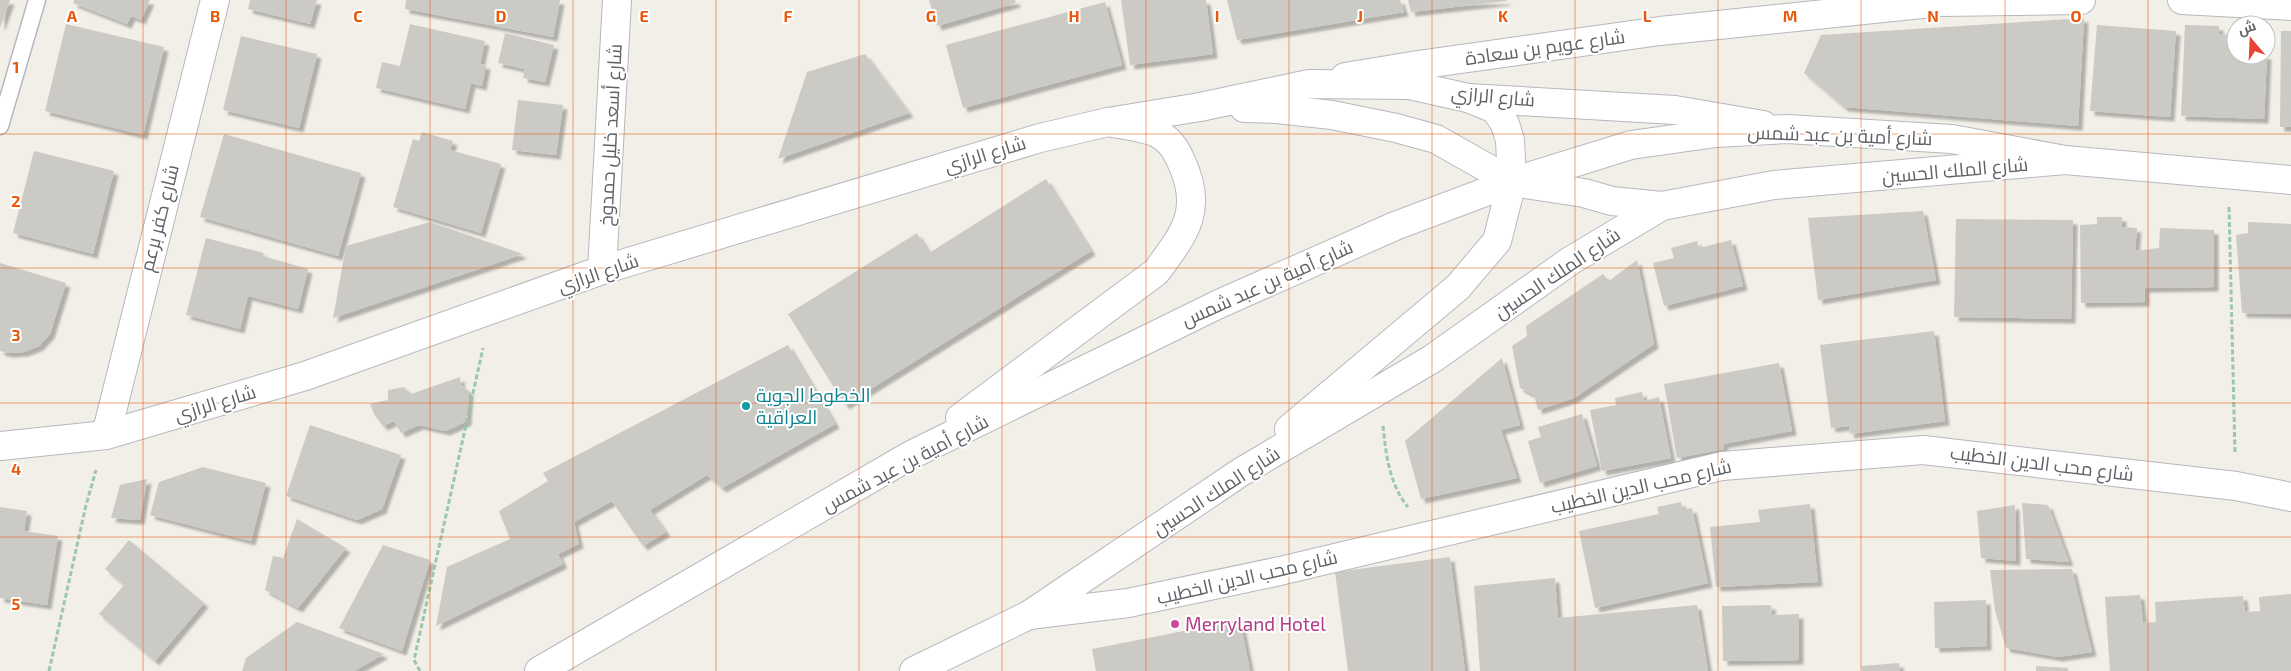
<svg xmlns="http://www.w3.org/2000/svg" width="2291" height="671" font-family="'Exo 2',Cairo,sans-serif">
	<defs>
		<filter id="shadow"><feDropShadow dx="4.5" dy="4.5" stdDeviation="1" flood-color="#0004"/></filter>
	</defs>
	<rect width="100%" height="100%" fill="#f1efe8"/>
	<!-- building -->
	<g fill="#cccac5" filter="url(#shadow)">
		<polygon points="0,0 10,0 0,28"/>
		<polygon points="74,0 150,0 141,20 131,16 127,24 73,3"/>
		<polygon points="250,0 317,0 310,24 248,9"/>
		<polygon points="406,0 560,0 553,37 405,9"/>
		<polygon points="929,0 1015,0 1016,3 937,26"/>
		<polygon points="1121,0 1206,0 1213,54 1130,65"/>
		<polygon points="1227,0 1400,0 1404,12 1237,40"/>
		<polygon points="1408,0 1506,0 1507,1 1411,12"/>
		<polygon points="1105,2 1122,65 963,108 946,45"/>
		<polygon points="2084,18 2078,126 1844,107 1804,73 1821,35"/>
		<polygon points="66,24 164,47 143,135 45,111"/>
		<polygon points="410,24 485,41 480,64 486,65 482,86 471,83 465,109 376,88 382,62 400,66"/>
		<polygon points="2097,25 2176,31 2170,117 2090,111"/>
		<polygon points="2185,25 2219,26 2219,34 2236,35 2236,55 2267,55 2264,119 2181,116"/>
		<polygon points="2281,31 2291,31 2291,127 2280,127"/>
		<polygon points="505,33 554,45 545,82 523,78 525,69 498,63"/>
		<polygon points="241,36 317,54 299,128 223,110"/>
		<polygon points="865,54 909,113 778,159 807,72"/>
		<polygon points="518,100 563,105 556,155 512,150"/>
		<polygon points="422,132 453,141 450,150 501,164 481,233 393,207 413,139 419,141"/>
		<polygon points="224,134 361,173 338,256 200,217"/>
		<polygon points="34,151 114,171 93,254 13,233"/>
		<polygon points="1046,179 1091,251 845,405 788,314 917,233 929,253"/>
		<polygon points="1923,211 1936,280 1818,300 1808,218"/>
		<polygon points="2097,217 2122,217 2122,227 2137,228 2135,251 2159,248 2160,228 2214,230 2214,287 2145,288 2145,302 2081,303 2080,225 2097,224"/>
		<polygon points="1956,219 2073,220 2071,319 1954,317"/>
		<polygon points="430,222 523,254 333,318 346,246"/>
		<polygon points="2248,222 2291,224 2291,314 2242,313 2236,235 2248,233"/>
		<polygon points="206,238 264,253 263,256 308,269 298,309 248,296 240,329 186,315"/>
		<polygon points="1731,240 1743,286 1664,306 1653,263 1674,258 1671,248 1697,241 1699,248"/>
		<polygon points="1637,260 1654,344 1574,398 1538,410 1534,395 1520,388 1512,346 1527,336 1526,326 1603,274 1609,281"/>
		<polygon points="0,263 66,283 50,334 39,346 24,352 8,353 0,351"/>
		<polygon points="1934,331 1945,421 1850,434 1849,426 1831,428 1820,345"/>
		<polygon points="788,345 835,424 722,488 707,475 650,510 666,532 643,546 612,501 574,522 579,544 558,554 563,564 436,626 447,567 510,539 499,511 548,481 543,473"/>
		<polygon points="1502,358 1520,425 1501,430 1517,478 1421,499 1405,441"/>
		<polygon points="1779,363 1792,431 1723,444 1724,449 1677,458 1664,384"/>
		<polygon points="460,377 461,385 469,391 467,421 446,431 419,425 401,433 394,421 383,426 374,414 370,404 388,400 388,390 404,387 411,394"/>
		<polygon points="1642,392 1644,401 1659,397 1671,458 1602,471 1590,410 1616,405 1615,398"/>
		<polygon points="1582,414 1597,466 1540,483 1528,441 1541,437 1538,427"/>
		<polygon points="310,425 401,455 382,509 357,520 286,496"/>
		<polygon points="203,467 266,483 251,541 150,515 159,482"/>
		<polygon points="147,479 140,520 111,518 120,485"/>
		<polygon points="1681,502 1683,510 1692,508 1708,583 1595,608 1579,531 1659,514 1657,507"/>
		<polygon points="2022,503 2048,505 2069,562 2026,559"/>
		<polygon points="1810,504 1818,582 1716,587 1710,527 1760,522 1758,510"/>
		<polygon points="2015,505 2016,561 1981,558 1977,511"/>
		<polygon points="0,507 27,511 24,531 58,536 47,605 0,598"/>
		<polygon points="297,519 346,548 298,608 265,590 273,556 283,558"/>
		<polygon points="129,540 204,603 155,661 99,614 124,585 105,569"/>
		<polygon points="383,545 430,560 402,651 339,628"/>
		<polygon points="1450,557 1465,671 1348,671 1335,572"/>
		<polygon points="2072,569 2092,652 2058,657 2006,648 1995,611 1990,570"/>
		<polygon points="1555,578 1558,618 1697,605 1708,671 1480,671 1474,586"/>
		<polygon points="2291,594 2291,671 2110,671 2105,597 2140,595 2143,623 2156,622 2155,602 2243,596 2245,612 2260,611 2259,597"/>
		<polygon points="1986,600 1987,646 1935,648 1934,602"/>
		<polygon points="1771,605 1772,615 1799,614 1799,660 1723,661 1722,606"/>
		<polygon points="1240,620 1250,671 1096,671 1092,649"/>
		<polygon points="297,622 384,654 354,671 242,671 246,658"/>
		<polygon points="1899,663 1900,671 1862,671 1862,666"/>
		<polygon points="2036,666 2068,668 2068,671 2036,671"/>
	</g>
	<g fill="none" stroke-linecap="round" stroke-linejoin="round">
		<!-- service casing -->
		<g stroke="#b5b8bc" stroke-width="19">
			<polyline id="service" points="0,126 37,0"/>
		</g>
		<!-- minor casing -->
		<g stroke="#b5b8bc" stroke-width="30">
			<g id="minor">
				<polyline points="2182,0 2291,6"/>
				<polyline points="1345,77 1418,65 1660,31 1941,2 2081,0"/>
				<polyline points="602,270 617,0"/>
				<polyline points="106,435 215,0"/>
				<polyline points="1029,615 1128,603 1280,571 1722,466 1923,450 2236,486 2291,497"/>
			</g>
		</g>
		<!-- tertiary casing -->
		<g stroke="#b5b8bc" stroke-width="30">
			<g id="tertiary">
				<polyline points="1244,108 1277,109 1332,115 1396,128 1436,139 1512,182 1584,193 1612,201 1662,206"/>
				<polyline points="0,446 106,435 305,376 602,270 1040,138 1108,122 1200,107 1309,84 1410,85 1468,98 1675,110 1763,125"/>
			</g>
		</g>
		<!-- secondary casing -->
		<g stroke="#b6babf" stroke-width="30">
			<g id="secondary">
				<path d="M960 418 1156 272C1185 233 1204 210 1181 161 1175 148 1170 140 1157 133 1143 127 1123 125 1108 122"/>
				<polyline points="1289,429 1458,287 1497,241 1512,182 1510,140 1505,124 1495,109 1468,98"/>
				<polyline points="539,671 911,455 1219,304 1395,226 1512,182 1631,145 1716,133 1787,129 1952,139 2065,160"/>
				<polyline points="914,671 1029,615 1241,472 1432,359 1570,261 1662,206 1774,185 2065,160 2291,180"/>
			</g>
		</g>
		<!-- path -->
		<g stroke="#9cc7a9" stroke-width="3" stroke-dasharray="5 2.5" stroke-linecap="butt">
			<polyline points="2229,207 2235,453"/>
			<path d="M1383 426C1386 454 1389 484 1408 507"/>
			<polyline points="49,671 86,505 96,470"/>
			<polyline points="420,671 414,660 483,348"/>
		</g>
		<!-- service -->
		<use href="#service" stroke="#fff" stroke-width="16"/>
		<!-- minor -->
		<use href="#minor" stroke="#fff" stroke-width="28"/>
		<!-- tertiary -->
		<use href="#tertiary" stroke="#fff" stroke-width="28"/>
		<!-- secondary -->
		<use href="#secondary" stroke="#fff" stroke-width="28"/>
	</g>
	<!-- grid -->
	<path fill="none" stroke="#e8590c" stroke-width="1" stroke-opacity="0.55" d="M143 0V671M286 0V671M430 0V671M573 0V671M716 0V671M859 0V671M1002 0V671M1146 0V671M1289 0V671M1432 0V671M1575 0V671M1718 0V671M1861 0V671M2005 0V671M2148 0V671M0 134H2291M0 268H2291M0 403H2291M0 537H2291"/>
	<!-- markers -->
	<circle fill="#0f9aa8" stroke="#fff" stroke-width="2" cx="746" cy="406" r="5"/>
	<circle fill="#d1479c" stroke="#fff" stroke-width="2" cx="1175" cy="624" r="5"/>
	<g text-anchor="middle" stroke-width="4" stroke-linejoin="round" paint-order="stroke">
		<!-- street labels -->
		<g font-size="19" fill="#5f6368" stroke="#fff">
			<text transform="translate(1545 47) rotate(-8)" y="7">شارع عويم بن سعادة</text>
			<text transform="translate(1493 96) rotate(5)" y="7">شارع الرازي</text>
			<text transform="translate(610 135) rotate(-87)" y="7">شارع أسعد خليل حمدوخ</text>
			<text transform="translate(1840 135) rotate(2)" y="7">شارع أمية بن عبد شمس</text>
			<text transform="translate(985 154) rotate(-17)" y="7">شارع الرازي</text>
			<text transform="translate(1955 170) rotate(-5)" y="7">شارع الملك الحسين</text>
			<text transform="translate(159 218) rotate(-76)" y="7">شارع كفر برعم</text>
			<text transform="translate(598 273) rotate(-19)" y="7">شارع الرازي</text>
			<text transform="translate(1557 273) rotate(-34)" y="7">شارع الملك الحسين</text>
			<text transform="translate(1267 283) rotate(-24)" y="7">شارع أمية بن عبد شمس</text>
			<text transform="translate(215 403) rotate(-17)" y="7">شارع الرازي</text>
			<text transform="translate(905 463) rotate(-28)" y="7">شارع أمية بن عبد شمس</text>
			<text transform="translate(2042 463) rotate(7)" y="7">شارع محب الدين الخطيب</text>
			<text transform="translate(1641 486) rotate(-13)" y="7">شارع محب الدين الخطيب</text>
			<text transform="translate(1216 491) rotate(-33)" y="7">شارع الملك الحسين</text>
			<text transform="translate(1247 577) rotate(-13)" y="7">شارع محب الدين الخطيب</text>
		</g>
		<!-- culture labels -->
		<g font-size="19" fill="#0d838f" stroke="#fff" text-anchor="start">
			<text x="756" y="402">الخطوط الجوية<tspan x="756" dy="22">العراقية</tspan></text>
		</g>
		<!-- hotel labels -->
		<g font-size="19" fill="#b23c85" stroke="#fff" text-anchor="start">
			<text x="1185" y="631">Merryland Hotel</text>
		</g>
	</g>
	<g font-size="16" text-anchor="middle" font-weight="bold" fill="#e8590c" stroke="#fff" stroke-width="4" stroke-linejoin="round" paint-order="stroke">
		<text x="72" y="22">A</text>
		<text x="215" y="22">B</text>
		<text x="358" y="22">C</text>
		<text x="501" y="22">D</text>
		<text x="644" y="22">E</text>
		<text x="788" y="22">F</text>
		<text x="931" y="22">G</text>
		<text x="1074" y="22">H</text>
		<text x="1217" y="22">I</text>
		<text x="1360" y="22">J</text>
		<text x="1503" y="22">K</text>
		<text x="1647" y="22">L</text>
		<text x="1790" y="22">M</text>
		<text x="1933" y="22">N</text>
		<text x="2076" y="22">O</text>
		<text x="16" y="73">1</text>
		<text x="16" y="207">2</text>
		<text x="16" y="341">3</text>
		<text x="16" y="475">4</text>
		<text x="16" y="610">5</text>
	</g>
	<!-- north arrow -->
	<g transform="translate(2251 40) rotate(341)"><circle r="24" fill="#ffffff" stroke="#bfc1c3"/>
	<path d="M0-4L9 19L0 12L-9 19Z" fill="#ea4335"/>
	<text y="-8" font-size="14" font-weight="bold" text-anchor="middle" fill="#5f6368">ش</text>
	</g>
</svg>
